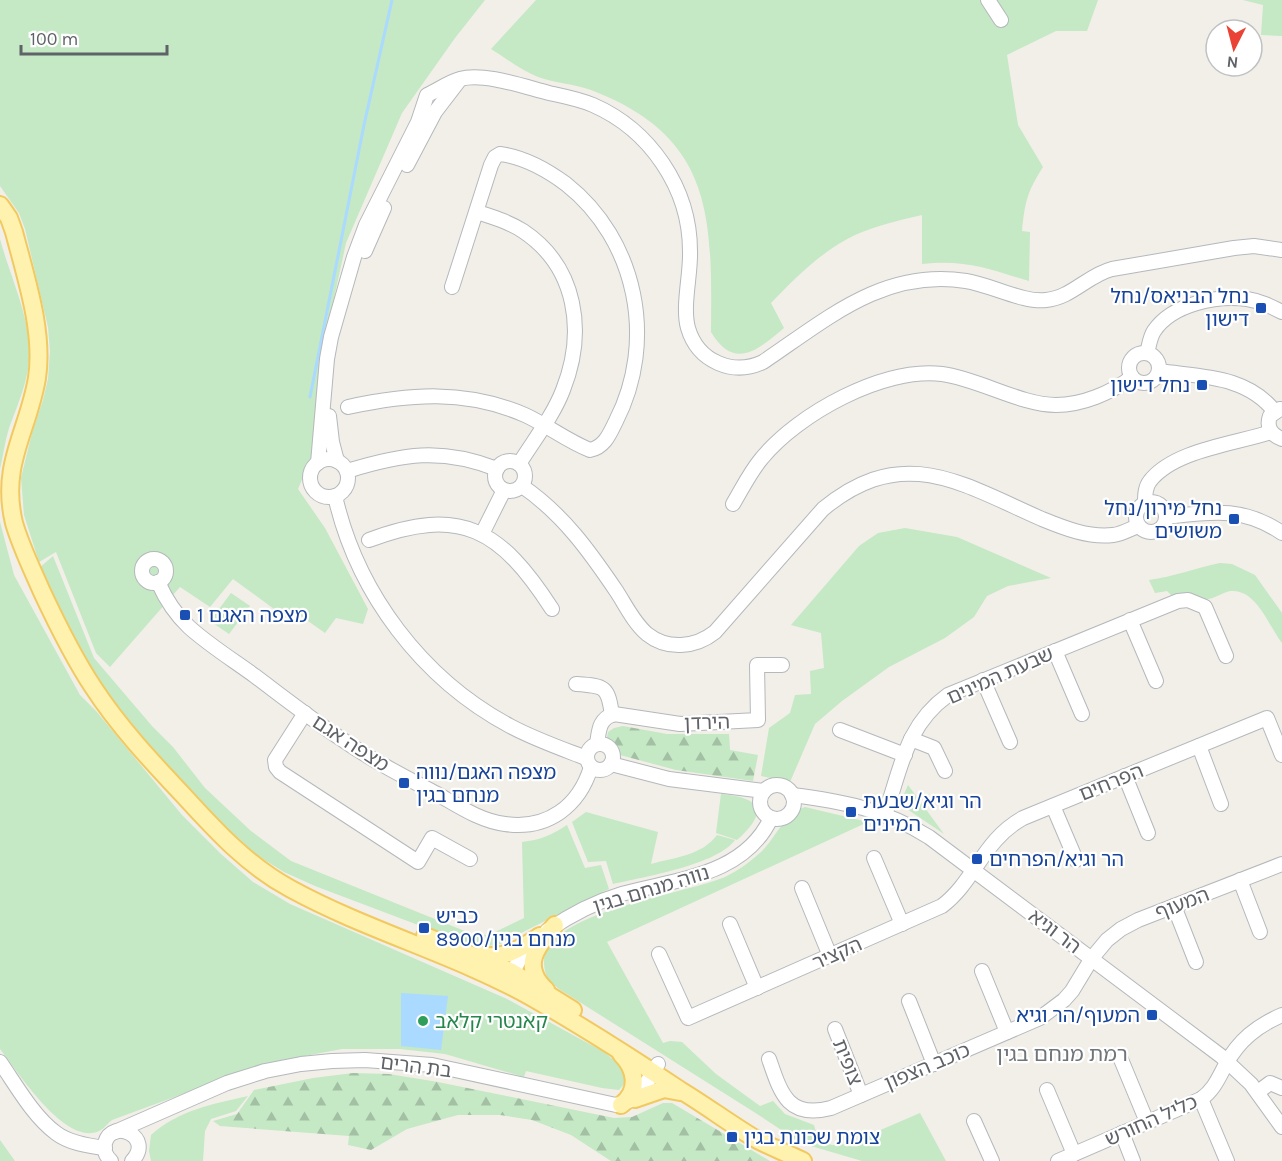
<svg xmlns="http://www.w3.org/2000/svg" width="1282" height="1161" font-family="Karla,'Noto Sans Hebrew',sans-serif">
	<defs>
		<pattern id="forest-firs" width="22" height="20" patternUnits="userSpaceOnUse" patternTransform="scale(1.5)"><rect width="22" height="20" fill="#c5e8c5"/><path d="M5 1l3.5 6h-7zM16 11l3.5 6h-7z" fill="#a3c0a4"/></pattern>
	</defs>
	<rect width="100%" height="100%" fill="#f1efe8"/>
	<!-- green -->
	<g fill="#c5e8c5">
		<polygon points="0,0 485,0 455,38 402,113 346,243 328,326 315,406 315,449 298,489 325,528 368,609 363,624 336,618 325,633 291,609 285,617 233,579 210,607 180,587 110,667 96,653 56,552 39,562 24,515 21,478 32,433 43,400 48,379 50,351 48,327 25,229 19,213 0,186"/>
		<path d="M536 0H1098L1087 31H1056L1007 55 1018 125 1043 167C1027 192 1025 202 1022 231L1030 232 1029 281C989 269 965 259 922 264V215C899 220 876 226 855 235 823 250 795 278 771 303L784 328C758 350 734 371 711 332 712 217 714 137 591 90 574 84 555 83 538 77 522 71 506 58 491 49Z"/>
		<polygon points="1243,0 1282,0 1282,36 1261,35 1263,5"/>
		<path d="M0 239C9 273 26 308 29 343 32 373 19 401 9 428 5 441 3 456 0 469Z"/>
		<path d="M0 522 14 575 80 695 96 711 182 815 221 854 253 882 290 904 507 999 604 1052 624 1069 626 1076 625 1083 619 1090 602 1088 526 1071 524 1077 445 1054 400 1049H342L267 1063 112 1120C107 1124 103 1130 97 1132 63 1143 18 1072 0 1049Z"/>
		<polygon points="905,528 957,537 1051,578 1008,586 987,596 974,617 945,638 889,667 842,701 815,724 790,782 761,776 769,728 790,713 795,695 811,694 810,671 824,668 821,633 791,625 859,546 878,533"/>
		<path d="M53 556 94 658 152 726 173 747 205 788 251 831 291 861 472 934 489 935 524 918 522 842C540 840 552 835 567 825L585 868 601 865 609 889 521 933C502 946 494 947 471 945L315 886 284 872 253 853 229 834 171 772 114 701 85 661 38 569Z"/>
		<path d="M1220 563 1232 564 1255 575 1282 613V643C1269 627 1257 589 1231 591 1223 592 1216 598 1208 599 1201 600 1182 594 1171 595L1167 591 1155 593 1149 580C1173 577 1196 568 1220 563Z"/>
		<polygon points="231,593 250,606 229,634 210,621"/>
		<polygon points="908,785 944,834 904,807 902,799"/>
		<path d="M721 794C763 798 768 812 737 840L716 833Z"/>
		<path d="M805 807 868 822 607 942 663 1043 670 1041 682 1042 716 1074 760 1106 773 1101 785 1114 814 1125 818 1140 832 1145 848 1144 920 1113 946 1161H862L801 1143 754 1112 559 989C549 982 544 975 544 962 544 911 690 894 727 876 739 870 751 861 761 852 776 838 784 813 805 807Z"/>
		<path d="M586 812 658 832 651 864C676 857 701 856 717 835L735 840C717 865 643 877 613 884L606 861 588 862 572 822Z"/>
		<path d="M248 1096 236 1111 211 1119 205 1131 203 1161H151L149 1151 151 1135C179 1110 213 1104 248 1096Z"/>
		<polygon points="0,1140 15,1161 0,1161"/>
	</g>
	<!-- forest -->
	<g fill="url(#forest-firs)">
		<polygon points="623,726 667,734 729,734 730,750 758,755 753,781 676,770 620,755 606,742 608,732 614,728"/>
		<polygon points="353,1073 389,1074 438,1082 614,1118 632,1117 663,1103 672,1103 770,1161 611,1161 571,1135 532,1120 500,1115 458,1115 407,1129 371,1150 348,1145 349,1136 220,1126 213,1121 237,1114 254,1090 313,1078"/>
	</g>
	<!-- water -->
	<polygon fill="#aadaff" points="401,993 448,996 441,1050 401,1046"/>
	<g fill="none" stroke-linecap="round" stroke-linejoin="round">
		<!-- stream -->
		<polyline stroke="#aadaff" stroke-width="3" points="310,397 364,125 392,0"/>
		<!-- minor casing -->
		<g stroke="#b5b8bc" stroke-width="16">
			<g id="minor">
				<polyline points="988,0 1001,20"/>
				<polyline points="407,165 435,112 458,82"/>
				<path d="M477 212C493 217 509 222 523 231 577 267 586 332 563 390 553 416 534 440 519 464"/>
				<polyline points="365,251 384,208"/>
				<circle cx="1144" cy="368" r="15"/>
				<path d="M1147 353C1149 346 1150 337 1154 331 1172 304 1217 295 1247 299 1260 301 1270 306 1282 312"/>
				<path d="M1159 371C1200 377 1247 375 1275 412"/>
				<path d="M348 407C409 394 465 389 525 415 547 425 567 441 590 450 605 447 610 433 616 421 657 341 637 240 566 184 547 170 524 157 500 154L495 157 491 165 452 287"/>
				<path d="M1280 409 1270 416C1266 427 1271 435 1282 439"/>
				<polyline points="329,416 332,442 337,461"/>
				<circle cx="329" cy="478" r="19"/>
				<circle cx="510" cy="476" r="15"/>
				<path d="M318 463 327 359 331 337 354 257 366 225 418 122 427 95C438 90 449 82 460 79 483 72 525 87 549 93 563 96 579 99 593 105 650 130 690 188 690 251 691 274 682 306 688 328 698 362 733 376 763 362 827 319 884 268 966 281 991 285 1024 303 1046 300 1071 298 1088 275 1112 269L1234 248 1254 246 1282 250"/>
				<path d="M347 471C402 454 441 447 497 469"/>
				<path d="M522 486C563 514 590 552 617 592 626 606 634 623 647 634 667 650 695 648 715 632L823 509C903 443 960 483 1042 519 1064 528 1089 538 1113 535 1122 534 1130 529 1138 526"/>
				<path d="M335 496C357 593 422 679 510 726 534 739 560 748 586 758"/>
				<circle cx="1151" cy="517" r="15"/>
				<path d="M1145 503C1145 496 1145 487 1150 481 1174 450 1235 444 1271 432"/>
				<path d="M733 504C742 489 750 472 762 458 798 414 883 367 942 374 979 379 1021 405 1056 405 1082 405 1111 393 1132 377"/>
				<path d="M1166 517C1210 512 1243 506 1282 533"/>
				<polyline points="482,534 504,490"/>
				<path d="M369 540C461 505 501 530 552 609"/>
				<circle cx="154" cy="571" r="12"/>
				<path d="M158 582C166 600 175 614 189 627 209 645 233 660 255 676 283 697 311 719 340 738 371 760 405 777 439 795 460 807 481 821 505 824 548 830 579 806 591 767"/>
				<polyline points="1130,620 1156,681"/>
				<polyline points="1055,651 1082,714"/>
				<polyline points="983,680 1010,742"/>
				<path d="M576 684C605 686 608 686 612 715"/>
				<polyline points="305,713 275,760 276,767 280,772 418,862 432,838 470,859"/>
				<polyline points="840,730 905,755"/>
				<polyline points="911,739 934,748 945,771"/>
				<circle cx="600" cy="757" r="13"/>
				<path d="M597 744C599 730 599 719 614 714L680 724 758 720 757 665H782"/>
				<polyline points="1199,746 1221,804"/>
				<polyline points="611,764 669,779 764,791"/>
				<polyline points="1125,776 1148,833"/>
				<circle cx="777" cy="802" r="17"/>
				<path d="M792 795C842 801 886 810 929 837L1221 1056 1251 1084 1282 1127"/>
				<polyline points="1053,806 1076,860"/>
				<path d="M885 815C901 768 906 725 948 695L1178 601 1188 600 1205 607 1226 656"/>
				<polyline points="874,858 902,924"/>
				<polyline points="1240,880 1260,932"/>
				<polyline points="802,888 830,956"/>
				<polyline points="1174,906 1196,962"/>
				<polyline points="730,924 757,988"/>
				<path d="M547 931C570 915 595 902 622 894 676 879 744 876 771 818"/>
				<path d="M659 954 688 1018 942 906C975 881 983 840 1023 818L1267 718 1282 755"/>
				<polyline points="982,971 1007,1032"/>
				<polyline points="509,980 519,960 533,943"/>
				<polyline points="909,1001 934,1064"/>
				<polyline points="835,1029 861,1095"/>
				<polyline points="1120,1057 1147,1122"/>
				<path d="M769 1059C781 1094 788 1119 831 1108L1040 1018 1064 1000 1072 991 1092 958 1107 940 1121 929 1138 920 1282 864"/>
				<path d="M0 1062C16 1085 33 1116 56 1133 69 1143 88 1146 105 1148"/>
				<polyline points="1047,1090 1074,1154"/>
				<polyline points="1258,1092 1270,1083 1282,1088"/>
				<polyline points="1201,1099 1227,1161"/>
				<polyline points="974,1121 992,1161"/>
				<path d="M115 1132 227 1083 265 1071 301 1064 332 1061 365 1060 432 1065 616 1105C640 1101 646 1083 658 1064"/>
				<polyline points="1122,1133 1133,1161"/>
				<path d="M111 1161C106 1156 103 1151 105 1143 112 1117 155 1137 132 1161"/>
				<path d="M1058 1161 1201 1099C1214 1090 1219 1077 1226 1064 1239 1040 1257 1026 1282 1015"/>
			</g>
		</g>
		<!-- major casing -->
		<g stroke="#f2c960" stroke-width="20">
			<g id="major">
				<path d="M0 205 9 218 14 232C26 278 44 332 37 378 28 432 0 464 14 523 21 547 32 569 42 592 57 624 73 657 93 687 119 727 152 762 184 796 216 831 248 866 291 889 368 931 454 954 531 997 582 1026 632 1058 680 1090 705 1105 729 1123 754 1138 770 1147 787 1153 803 1161"/>
				<polyline points="425,936 512,972 573,1010"/>
				<path d="M481 955C504 960 521 948 540 936"/>
				<path d="M546 990C520 966 537 946 555 925"/>
				<path d="M621 1054C636 1069 640 1091 621 1105"/>
				<polyline points="635,1099 664,1089 680,1092"/>
			</g>
		</g>
		<!-- minor -->
		<use href="#minor" stroke="#fff" stroke-width="14"/>
		<!-- major -->
		<use href="#major" stroke="#fff2af" stroke-width="16"/>
	</g>
	<!-- markers -->
	<g fill="#1a4fb4" stroke="#fff" stroke-width="2">
		<rect x="1255" y="302" width="12" height="12" rx="3"/>
		<rect x="1196" y="379" width="12" height="12" rx="3"/>
		<rect x="1228" y="513" width="12" height="12" rx="3"/>
		<rect x="179" y="609" width="12" height="12" rx="3"/>
		<rect x="398" y="777" width="12" height="12" rx="3"/>
		<rect x="845" y="806" width="12" height="12" rx="3"/>
		<rect x="971" y="853" width="12" height="12" rx="3"/>
		<rect x="418" y="922" width="12" height="12" rx="3"/>
		<rect x="1146" y="1009" width="12" height="12" rx="3"/>
		<rect x="726" y="1131" width="12" height="12" rx="3"/>
	</g>
	<circle fill="#2e9e5b" stroke="#fff" stroke-width="2" cx="423" cy="1021" r="6"/>
	<g text-anchor="middle" stroke-width="4.5" stroke-linejoin="round" paint-order="stroke">
		<!-- transit labels -->
		<g font-size="20" fill="#164399" stroke="#fff" text-anchor="start">
			<text x="1249" y="303" text-anchor="end">נחל הבניאס/נחל<tspan x="1249" dy="23">דישון</tspan></text>
			<text x="1190" y="392" text-anchor="end">נחל דישון</text>
			<text x="1222" y="515" text-anchor="end">נחל מירון/נחל<tspan x="1222" dy="23">משושים</tspan></text>
			<text x="197" y="622">מצפה האגם 1</text>
			<text x="416" y="779">מצפה האגם/נווה<tspan x="416" dy="23">מנחם בגין</tspan></text>
			<text x="863" y="808">הר וגיא/שבעת<tspan x="863" dy="23">המינים</tspan></text>
			<text x="989" y="866">הר וגיא/הפרחים</text>
			<text x="436" y="923">כביש<tspan x="436" dy="23">8900/מנחם בגין</tspan></text>
			<text x="1140" y="1022" text-anchor="end">המעוף/הר וגיא</text>
			<text x="744" y="1144">צומת שכונת בגין</text>
		</g>
		<!-- street labels -->
		<g font-size="20" fill="#5f6368" stroke="#fff">
			<text transform="translate(1000 675) rotate(-24)" y="7">שבעת המינים</text>
			<text transform="translate(707 722) rotate(-2)" y="7">הירדן</text>
			<text transform="translate(351 743) rotate(33)" y="7">מצפה אגם</text>
			<text transform="translate(1111 782) rotate(-22)" y="7">הפרחים</text>
			<text transform="translate(651 889) rotate(-17)" y="7">נווה מנחם בגין</text>
			<text transform="translate(1182 903) rotate(-21)" y="7">המעוף</text>
			<text transform="translate(1055 931) rotate(37)" y="7">הר וגיא</text>
			<text transform="translate(837 953) rotate(-24)" y="7">הקציר</text>
			<text transform="translate(848 1062) rotate(68)" y="7">צופית</text>
			<text transform="translate(416 1066) rotate(7)" y="7">בת הרים</text>
			<text transform="translate(927 1066) rotate(-23)" y="7">כוכב הצפון</text>
			<text transform="translate(1151 1120) rotate(-24)" y="7">כליל החורש</text>
		</g>
		<!-- leisure labels -->
		<g font-size="20" fill="#27864d" stroke="#fff" text-anchor="start">
			<text x="435" y="1028">קאנטרי קלאב</text>
		</g>
		<!-- neighbourhood labels -->
		<g font-size="21" fill="#70757a" stroke="#fff">
			<text x="1062" y="1061">רמת מנחם בגין</text>
		</g>
	</g>
	<!-- north arrow -->
	<g transform="translate(1234 48) rotate(186)"><circle r="28" fill="#ffffff" stroke="#bfc1c3" stroke-width="1.5"/>
	<path d="M0-4.5L10 22L0 15L-10 22Z" fill="#ea4335"/>
	<text y="-9" font-size="16" font-weight="bold" text-anchor="middle" fill="#5f6368">N</text>
	</g>
	<!-- scale -->
	<path d="M21 45v9h146v-9" fill="none" stroke="#5f6368" stroke-width="3"/>
	<text x="30" y="45" font-size="18" fill="#5f6368" stroke="#ffffff" stroke-width="4.5" paint-order="stroke">100 m</text>
</svg>
